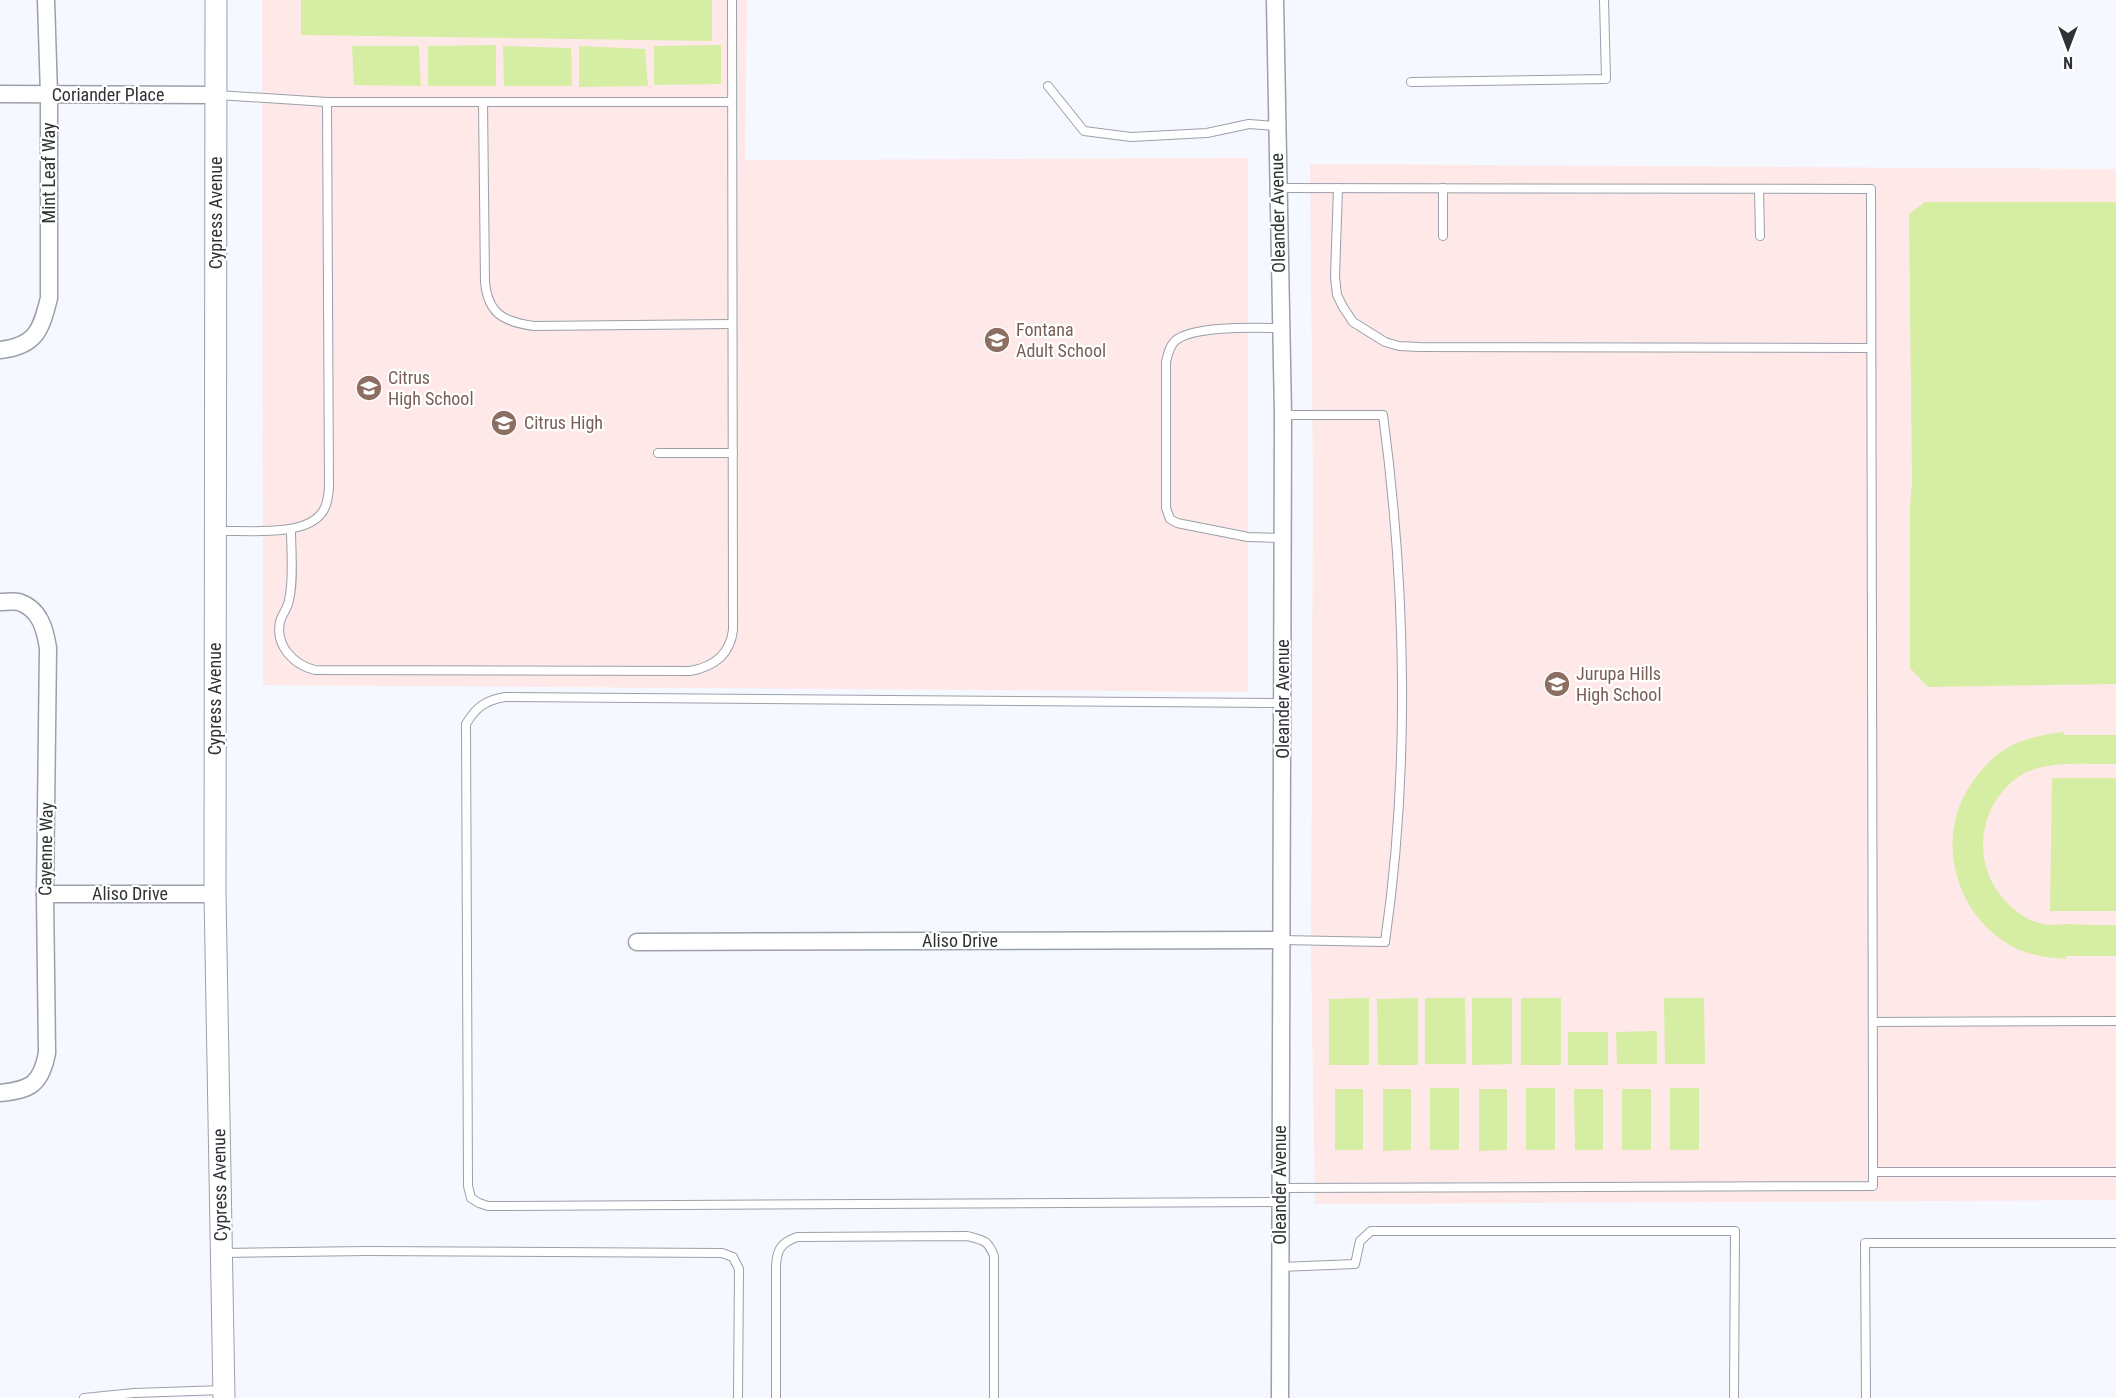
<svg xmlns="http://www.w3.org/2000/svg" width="2116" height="1398" font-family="'Roboto Condensed',sans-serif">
	<rect width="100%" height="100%" fill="#f5f8ff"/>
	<!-- education -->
	<g fill="#fee8e8">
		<polygon points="262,0 747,0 745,160 1248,158 1248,692 263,685"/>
		<polygon points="1310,164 2116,169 2116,1200 1315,1204 1311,956 1313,485"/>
	</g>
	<!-- green -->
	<g fill="#d6eea3">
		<polygon points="301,0 712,0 712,41 301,35"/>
		<polygon points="496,45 496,86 428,86 428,46"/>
		<polygon points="721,45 721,84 654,85 654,46"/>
		<polygon points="352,46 419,46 421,86 354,85"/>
		<polygon points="503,46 571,48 572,86 504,86"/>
		<polygon points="579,46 645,49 648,86 579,87"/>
		<polygon points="1925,202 2116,202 2116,684 1928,687 1910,668 1910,507 1912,482 1909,214"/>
		<path d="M2064 732V735H2116V764C2087 765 2043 759 2018 777 1973 810 1971 875 2015 910 2022 916 2033 922 2043 924 2050 926 2059 924 2066 924 2083 925 2099 925 2116 925V956H2066V959C2048 958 2029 955 2013 947 1955 916 1934 838 1971 784 1982 768 1996 752 2015 744 2030 737 2047 734 2064 732Z"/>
		<polygon points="2052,778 2116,778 2116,911 2050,911"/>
		<polygon points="1369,998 1369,1065 1329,1065 1329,999"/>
		<polygon points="1418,998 1418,1065 1378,1065 1377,999"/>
		<polygon points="1425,998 1465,998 1466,1064 1425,1064"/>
		<polygon points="1472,998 1512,998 1512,1064 1472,1065"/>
		<rect x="1521" y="998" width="40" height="67"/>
		<polygon points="1664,998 1704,998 1705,1064 1665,1064"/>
		<polygon points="1657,1031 1657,1064 1617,1064 1616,1032"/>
		<polygon points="1608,1032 1608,1065 1568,1065 1568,1032"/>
		<rect x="1430" y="1088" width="29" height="62"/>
		<rect x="1526" y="1088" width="29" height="62"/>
		<rect x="1670" y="1088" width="29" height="62"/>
		<rect x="1335" y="1089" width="28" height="61"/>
		<polygon points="1383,1089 1411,1089 1411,1150 1383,1151"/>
		<polygon points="1479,1089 1507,1089 1507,1150 1479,1151"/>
		<polygon points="1574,1089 1603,1089 1603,1150 1575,1150"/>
		<rect x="1622" y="1089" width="29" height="61"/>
	</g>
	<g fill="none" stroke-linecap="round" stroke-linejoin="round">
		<!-- service casing -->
		<g stroke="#9ba0aa" stroke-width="10">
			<g id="service">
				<polyline points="1411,82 1606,79 1604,0"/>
				<polyline points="1048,86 1084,131 1131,137 1207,133 1249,124 1276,126"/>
				<polyline points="217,95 327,102 732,102"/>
				<path d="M483 102 485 282C488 314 504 322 534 326L732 324"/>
				<polyline points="1278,188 1871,189 1873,1123 1873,1186 1280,1188"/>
				<polyline points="1338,188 1335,277 1337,295 1343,307 1353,322 1385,342 1399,346 1419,347 1871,348"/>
				<polyline points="1443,188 1443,236"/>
				<polyline points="1759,189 1760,236"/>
				<path d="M1281 328C1257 328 1193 325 1175 341 1169 347 1168 354 1166 362V508L1170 519 1177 523 1248 537 1283 538"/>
				<polyline points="658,453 733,453"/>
				<path d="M291 529C291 550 294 580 289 600 288 608 282 614 280 622 275 646 294 665 315 670L690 671C713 667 730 655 733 630L732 0"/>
				<path d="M216 531C244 530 301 537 320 515 327 508 328 497 329 488L327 102"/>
				<path d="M1282 940 1385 942C1410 770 1406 587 1383 415H1283"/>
				<polyline points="1873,1022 2116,1021"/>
				<polyline points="1873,1172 2116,1172"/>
				<path d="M1280 1202 488 1206 479 1203 471 1198 468 1186 466 724C476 707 486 700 505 697L1283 703"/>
				<polyline points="223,1253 367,1251 722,1253 733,1257 739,1269 738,1398"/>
				<polyline points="1280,1267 1355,1264 1360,1241 1371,1231 1735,1231 1734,1398"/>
				<polyline points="84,1398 134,1393 223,1390"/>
				<path d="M776 1398V1266C777 1249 781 1243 797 1237L967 1236C983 1240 988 1240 994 1256V1398"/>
				<polyline points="1866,1398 1865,1243 2116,1243"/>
			</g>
		</g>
		<!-- minor casing -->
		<g stroke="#9ba0aa" stroke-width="19">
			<g id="minor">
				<polyline points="1275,0 1283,415 1280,1398"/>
				<polyline points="0,94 217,95"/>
				<path d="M0 350C36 346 41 330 49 298V95L46 0"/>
				<path d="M0 602C6 602 14 601 19 602 40 609 45 629 48 648L45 894 47 1053C41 1084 31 1090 0 1093"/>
				<polyline points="45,894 215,894"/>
				<polyline points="637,942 1282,940"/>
			</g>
		</g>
		<!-- tertiary casing -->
		<g stroke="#9ba0aa" stroke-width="23">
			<polyline id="tertiary" points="216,0 215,894 224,1398"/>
		</g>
		<!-- service -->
		<use href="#service" stroke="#fff" stroke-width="8"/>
		<!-- minor -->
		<use href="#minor" stroke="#fff" stroke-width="16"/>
		<!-- tertiary -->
		<use href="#tertiary" stroke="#fff" stroke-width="21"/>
	</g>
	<!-- icons -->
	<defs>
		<g id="school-disc" transform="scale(1.35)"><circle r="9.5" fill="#8d6e63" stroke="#fff"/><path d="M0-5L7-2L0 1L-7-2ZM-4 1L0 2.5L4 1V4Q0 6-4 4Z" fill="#fff"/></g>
	</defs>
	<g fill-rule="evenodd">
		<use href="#school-disc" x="997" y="340"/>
		<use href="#school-disc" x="369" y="388"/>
		<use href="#school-disc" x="504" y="423"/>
		<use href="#school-disc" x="1557" y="684"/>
	</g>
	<g text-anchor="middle" stroke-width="4.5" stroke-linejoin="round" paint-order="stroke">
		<!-- street labels -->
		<g font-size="18" fill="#303236" stroke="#fff">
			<text x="108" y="101">Coriander Place</text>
			<text transform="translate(49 173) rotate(-90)" y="6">Mint Leaf Way</text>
			<text transform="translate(216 213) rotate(-90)" y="6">Cypress Avenue</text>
			<text transform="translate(1278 213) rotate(-91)" y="6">Oleander Avenue</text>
			<text transform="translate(215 699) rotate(-90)" y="6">Cypress Avenue</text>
			<text transform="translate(1283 699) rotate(-90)" y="6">Oleander Avenue</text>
			<text transform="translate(46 849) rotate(-89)" y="6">Cayenne Way</text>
			<text x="130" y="900">Aliso Drive</text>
			<text x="960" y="947">Aliso Drive</text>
			<text transform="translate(220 1185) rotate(-91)" y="6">Cypress Avenue</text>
			<text transform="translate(1280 1185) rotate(-90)" y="6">Oleander Avenue</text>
		</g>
		<!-- education labels -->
		<g font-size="18" fill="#785e54" stroke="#fff" text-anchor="start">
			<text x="1016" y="336">Fontana<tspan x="1016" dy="21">Adult School</tspan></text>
			<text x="388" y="384">Citrus<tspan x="388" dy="21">High School</tspan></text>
			<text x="524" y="429">Citrus High</text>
			<text x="1576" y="680">Jurupa Hills<tspan x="1576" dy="21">High School</tspan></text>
		</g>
	</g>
	<!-- north arrow -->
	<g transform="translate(2068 48) rotate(180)" stroke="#ffffff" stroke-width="4.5" paint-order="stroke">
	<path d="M0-4.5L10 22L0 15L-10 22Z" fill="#303236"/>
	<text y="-9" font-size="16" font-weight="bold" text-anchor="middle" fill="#303236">N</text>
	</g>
</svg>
